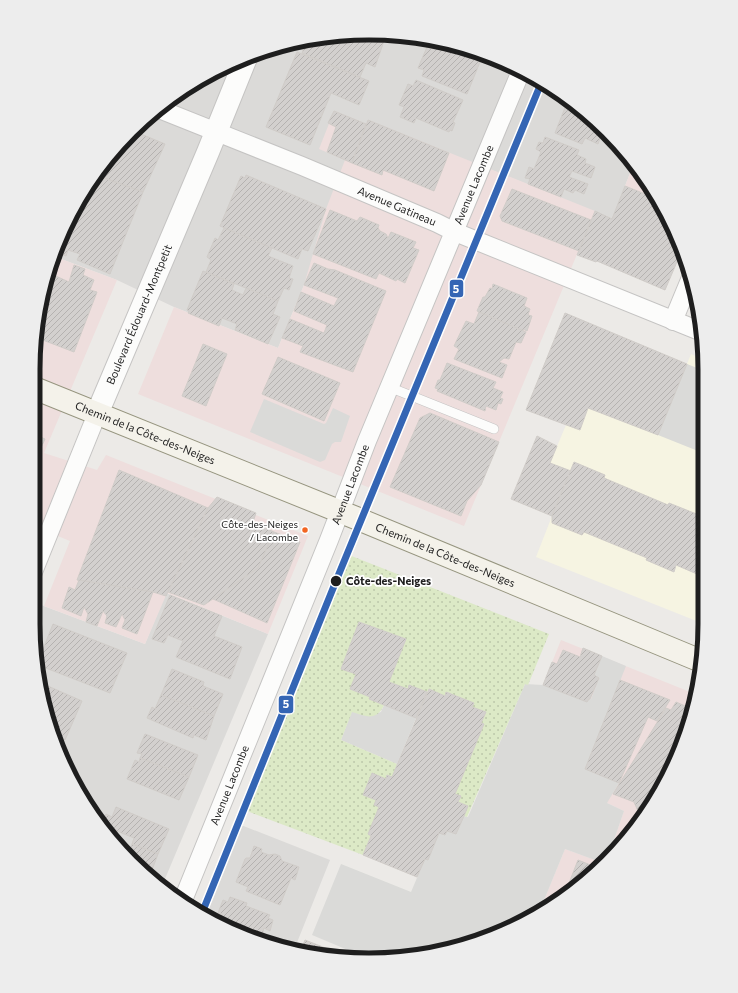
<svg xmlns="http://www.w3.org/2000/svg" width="738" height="993" font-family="Commissioner,sans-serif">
	<defs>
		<pattern id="garden-dots" width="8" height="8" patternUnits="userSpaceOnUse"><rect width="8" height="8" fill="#dce9c6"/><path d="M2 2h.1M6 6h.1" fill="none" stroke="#bcc7aa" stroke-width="1.8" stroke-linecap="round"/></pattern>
		<pattern id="building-hatch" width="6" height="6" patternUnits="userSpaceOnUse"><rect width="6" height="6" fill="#d3d0ce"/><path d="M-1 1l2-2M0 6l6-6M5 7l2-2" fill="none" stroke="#b5b2b0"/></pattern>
	</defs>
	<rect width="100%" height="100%" fill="#eceae7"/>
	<!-- residential -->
	<g fill="#dbdad8">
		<polygon points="347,34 413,36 477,51 537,78 591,117 634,163 612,219 482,166 304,285 278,348 174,307 117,280 56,257 90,183 165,102 221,68 282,44"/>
		<polygon points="166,593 268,634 162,886 147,876 78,792 45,711 33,624 33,602 145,644"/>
		<polygon points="241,825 330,860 294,950 220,925 206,916"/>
	</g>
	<!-- commercial -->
	<g fill="#eededd">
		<polygon points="334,111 366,124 368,120 595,211 464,526 138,394 174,307 278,348 304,285 326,209 345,160 319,149"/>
		<polygon points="634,163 636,165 655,198 625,186"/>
		<polygon points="56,257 117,280 44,453 97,470 106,455 308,536 268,634 167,593 145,644 44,606 70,541 33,526 34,347 44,282"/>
		<polygon points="561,640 695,694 687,732 660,792 621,846 607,860 624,811 607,803 585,769 608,709 543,685"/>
		<polygon points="565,849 603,863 573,891 540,910"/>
	</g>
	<!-- education -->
	<polygon fill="#f6f4e2" points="691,354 702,359 704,624 536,557 552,516 550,463 566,425 580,430 588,408 658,435"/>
	<!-- religious -->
	<g fill="#dadad8">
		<polygon points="687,364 702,370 703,453 658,435"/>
		<polygon points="264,399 324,424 326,423 333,408 350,416 341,442 335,442 332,444 325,460 320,462 250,432"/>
		<polygon points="602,656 626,666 585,769 619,783 607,803 624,811 607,860 603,863 565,849 540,910 497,935 391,959 367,958 312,935 341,864 411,892 425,859 428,860 439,833 447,831 456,834 464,816 468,817 525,684 543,685 587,702 589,699 591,699 599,678 594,675"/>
		<polygon points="384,705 416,718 397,764 341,740 352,711 368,716 381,712"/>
	</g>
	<!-- garden -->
	<path fill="url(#garden-dots)" d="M349 555 549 634 528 685 525 684 467 817 464 816 468 806 458 802 461 796 455 794 484 724 481 723 486 712 472 707 474 703 447 692 445 696 429 689 427 692 410 686 408 689 389 682 406 639 359 622 341 669 356 674 350 689 370 697 369 699 384 705C376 722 366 716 352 712L341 740 397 764 392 777 387 775 386 779 372 773 376 800 379 807 368 834 371 836 363 855 247 811Z"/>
	<!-- building -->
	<g fill="url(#building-hatch)" stroke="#d0ccc8">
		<polygon points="347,34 386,35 375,67 366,63 360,77 302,53 307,40"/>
		<polygon points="435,43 480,62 467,94 422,76 424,70 418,68 427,47 433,49"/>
		<polygon points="297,52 369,81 359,105 331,93 310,145 266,127"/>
		<polygon points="416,80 463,100 453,122 455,123 452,131 450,130 449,132 416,118 414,123 400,117 404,107 399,105 408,84 413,86"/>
		<polygon points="568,100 591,117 603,130 598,144 585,138 582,144 555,133"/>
		<polygon points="334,111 366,124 352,163 327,152 336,127 328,123"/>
		<polygon points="368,120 449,153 434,191 383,170 382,175 352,163"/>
		<polygon points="136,132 165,144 143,192 96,175"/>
		<polygon points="545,137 579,150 577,155 586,159 585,163 595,167 591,178 572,171 569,177 588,184 584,194 575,190 573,193 564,189 561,197 528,184 530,179 525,178 529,167 534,169 541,152 536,149 539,142 543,143"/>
		<polygon points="96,175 143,192 110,274 77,260 80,254 68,250 66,256 58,253 90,182 92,180 94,181"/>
		<polygon points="246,175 326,209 308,251 302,249 298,259 220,226 241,176 245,178"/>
		<polygon points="625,186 655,198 680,241 682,250 665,290 597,261 596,262 577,255 595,211 612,219"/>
		<polygon points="512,189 591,220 579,251 502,221 500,216"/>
		<polygon points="330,210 357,221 360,217 379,225 378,228 380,231 386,234 388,238 391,232 416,242 413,248 419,250 405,283 397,279 396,281 379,273 376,279 313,254"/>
		<polygon points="224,228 272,248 268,256 293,266 289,278 293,279 289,290 284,288 278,301 206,272 211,260 207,257 215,238 218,240"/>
		<polygon points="314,263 328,269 335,270 386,291 353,372 300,352 303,346 282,338 290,319 324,333 327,325 294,311 301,292 334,306 338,298 304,285"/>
		<polygon points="74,265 85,269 83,275 94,280 90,290 97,292 74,352 35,337 44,282 49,273 69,282"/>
		<polygon points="203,271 234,284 232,290 243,295 246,288 278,301 273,314 280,317 268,344 235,330 237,324 222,318 219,326 188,313 189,311 187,310"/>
		<polygon points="493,284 527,298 524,306 530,309 528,315 532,316 527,331 523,329 523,331 477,311 483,297 485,297 490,288 492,289"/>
		<polygon points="479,312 526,332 521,343 516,342 509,359 504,358 499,362 507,365 502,378 454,359 459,349 454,346 466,321 474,324"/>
		<polygon points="565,313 687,364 658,435 588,408 580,430 526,410"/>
		<polygon points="203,344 227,354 206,406 182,396"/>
		<polygon points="278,357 340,383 324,421 262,394"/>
		<polygon points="447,363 496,382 493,388 503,392 500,398 503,399 501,404 498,403 496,410 486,406 485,411 437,391 438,389 435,388 438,380 440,380"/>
		<polygon points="430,413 499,442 481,485 467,501 461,516 390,487 420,418"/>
		<polygon points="33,434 45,439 33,465"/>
		<polygon points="537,436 557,446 550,463 571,471 552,516 511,499"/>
		<polygon points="574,462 605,475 604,478 668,505 669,503 699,515 696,522 703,525 704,577 676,565 674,572 646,560 647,558 584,532 582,535 552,523 552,516"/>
		<polygon points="119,470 208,508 166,596 153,592 77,580"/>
		<polygon points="217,497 256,513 253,522 274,532 258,568 204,605 168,592 208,508"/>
		<polygon points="274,532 300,542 267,623 213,599 258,568"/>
		<polygon points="79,580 153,592 137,634 122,628 125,620 122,614 116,627 105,623 107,616 103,611 97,626 86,622 88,614 84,607 81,616 62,608 69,587 75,590"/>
		<polygon points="170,595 222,616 214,636 242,647 230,679 176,657 183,641 168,635 164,643 152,639"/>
		<polygon points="359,622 406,639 389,682 408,689 409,685 427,692 416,718 384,705 369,699 370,697 350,689 356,674 341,669"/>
		<polygon points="53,624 127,653 110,693 38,665 38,662"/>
		<polygon points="583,648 602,656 594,675 599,678 590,699 589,699 587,702 543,685 552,662 557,664 563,650 580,657"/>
		<polygon points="172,669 204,682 203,686 223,694 214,716 161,695"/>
		<polygon points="620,680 670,700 657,721 648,717 619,783 585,769"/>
		<polygon points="41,683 82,701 65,740 55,736 45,711"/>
		<polygon points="429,689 445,696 446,692 474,703 472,707 486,712 481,723 484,724 455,794 461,796 458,802 468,806 464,816 456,834 447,831 445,835 439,833 428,860 425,859 417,877 363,855 371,836 368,834 379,807 374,805 376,800 363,795 372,773 386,779 387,775 392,777"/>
		<polygon points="161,695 214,716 206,740 194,735 193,738 147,718 152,707 155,709"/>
		<polygon points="676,702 692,709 687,732 660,792 641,818 634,802 613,794 666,708 671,710"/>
		<polygon points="145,734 198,755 189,777 140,758 142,754 137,753"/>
		<polygon points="64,758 73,762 69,771"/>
		<polygon points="140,758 189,777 179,800 127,779 135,760 139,762"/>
		<polygon points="116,807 169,829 158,854 132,844 134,838 107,827 102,822 106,814 112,817"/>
		<polygon points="132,844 158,854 149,878 122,845 130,849"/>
		<polygon points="254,846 262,849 261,852 269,855 275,854 280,856 282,861 299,867 295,880 291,878 280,905 246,891 248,887 236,882 245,859 246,858 250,858"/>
		<polygon points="578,860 598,868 573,891 564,896"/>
		<polygon points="230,897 247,903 246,906 270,915 268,918 273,920 270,931 264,928 261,939 220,925 218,923 222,914 218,913 223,900 228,902"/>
		<polygon points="305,940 346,956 300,952"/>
	</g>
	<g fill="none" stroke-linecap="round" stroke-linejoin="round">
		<!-- service casing -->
		<g stroke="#c5c4c3" stroke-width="10">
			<polyline id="service" points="389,387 494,429"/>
		</g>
		<!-- minor casing -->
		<g stroke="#c5c4c3" stroke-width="20">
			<g id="minor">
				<path id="s1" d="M159 109 302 166 437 223 455 232 702 332"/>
				<polyline points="673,321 690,280"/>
				<polyline points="33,572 97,414"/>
				<path id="s2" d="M183 900 329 540 367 441 521 71"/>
			</g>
		</g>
		<!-- tertiary casing -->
		<g stroke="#c5c4c3" stroke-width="24">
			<g id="tertiary">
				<path id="s3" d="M97 414 208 152 246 58"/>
			</g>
		</g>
		<!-- secondary casing -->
		<g stroke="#96957f" stroke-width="24">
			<g id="secondary">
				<path id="s4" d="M34 388 356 518 701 661"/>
			</g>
		</g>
		<!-- service -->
		<use href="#service" stroke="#fcfcfb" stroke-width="9"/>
		<!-- minor -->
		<use href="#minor" stroke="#fcfcfb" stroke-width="18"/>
		<!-- tertiary -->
		<use href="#tertiary" stroke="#fcfcfb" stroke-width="22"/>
		<!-- secondary -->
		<use href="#secondary" stroke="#f4f2ea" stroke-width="22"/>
		<!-- metro-1 casing -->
		<g stroke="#fff" stroke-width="10">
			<polyline id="metro-1" points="202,913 336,581 542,81"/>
		</g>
		<!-- metro-1 -->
		<use href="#metro-1" stroke="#3465b4" stroke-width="7"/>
	</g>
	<!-- markers -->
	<circle fill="#f26522" stroke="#fff" stroke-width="1.5" cx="305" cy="530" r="3.5"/>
	<circle fill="#1e1e1e" stroke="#fff" stroke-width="1.5" cx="336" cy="581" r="6"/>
	<g text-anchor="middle" stroke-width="3.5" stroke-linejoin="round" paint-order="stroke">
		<!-- bus labels -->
		<g font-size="10" fill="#1e1e1e" stroke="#fff" text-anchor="end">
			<text x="298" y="528">Côte-des-Neiges<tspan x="298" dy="13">/ Lacombe</tspan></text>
		</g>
		<!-- street labels -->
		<g font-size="11" fill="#1e1e1e" stroke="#fff">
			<text dy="4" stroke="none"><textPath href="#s2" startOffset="772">Avenue Lacombe</textPath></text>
			<text dy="4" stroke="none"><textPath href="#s1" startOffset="257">Avenue Gatineau</textPath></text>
			<text dy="4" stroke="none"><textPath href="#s3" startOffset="108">Boulevard Édouard-Montpetit</textPath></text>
			<text dy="4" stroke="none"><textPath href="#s4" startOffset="120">Chemin de la Côte-des-Neiges</textPath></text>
			<text dy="4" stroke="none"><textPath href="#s2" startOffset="448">Avenue Lacombe</textPath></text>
			<text dy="4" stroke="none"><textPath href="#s4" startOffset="444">Chemin de la Côte-des-Neiges</textPath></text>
			<text dy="4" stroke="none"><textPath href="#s2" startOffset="124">Avenue Lacombe</textPath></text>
		</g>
		<!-- stop labels -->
		<g font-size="11" font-weight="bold" fill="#1e1e1e" stroke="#fff" text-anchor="start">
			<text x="346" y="585">Côte-des-Neiges</text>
		</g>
	</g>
	<!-- crop -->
	<path d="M0 0H738V993H0ZM369 40H369A329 329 0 0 1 698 369V624A329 329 0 0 1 369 953H369A329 329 0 0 1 40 624V369A329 329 0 0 1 369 40Z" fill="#ededed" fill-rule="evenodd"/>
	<path fill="none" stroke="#1e1e1e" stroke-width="5" d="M369 40H369A329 329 0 0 1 698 369V624A329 329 0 0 1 369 953H369A329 329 0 0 1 40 624V369A329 329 0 0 1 369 40Z"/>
	<g stroke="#fff" stroke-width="1.5">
		<rect x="449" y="279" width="15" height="19" rx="4" fill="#3465b4"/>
		<rect x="278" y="695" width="16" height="19" rx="4" fill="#3465b4"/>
	</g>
	<g font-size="11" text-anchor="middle" font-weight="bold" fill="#fff">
		<text x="456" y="293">5</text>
		<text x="286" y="708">5</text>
	</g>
</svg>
